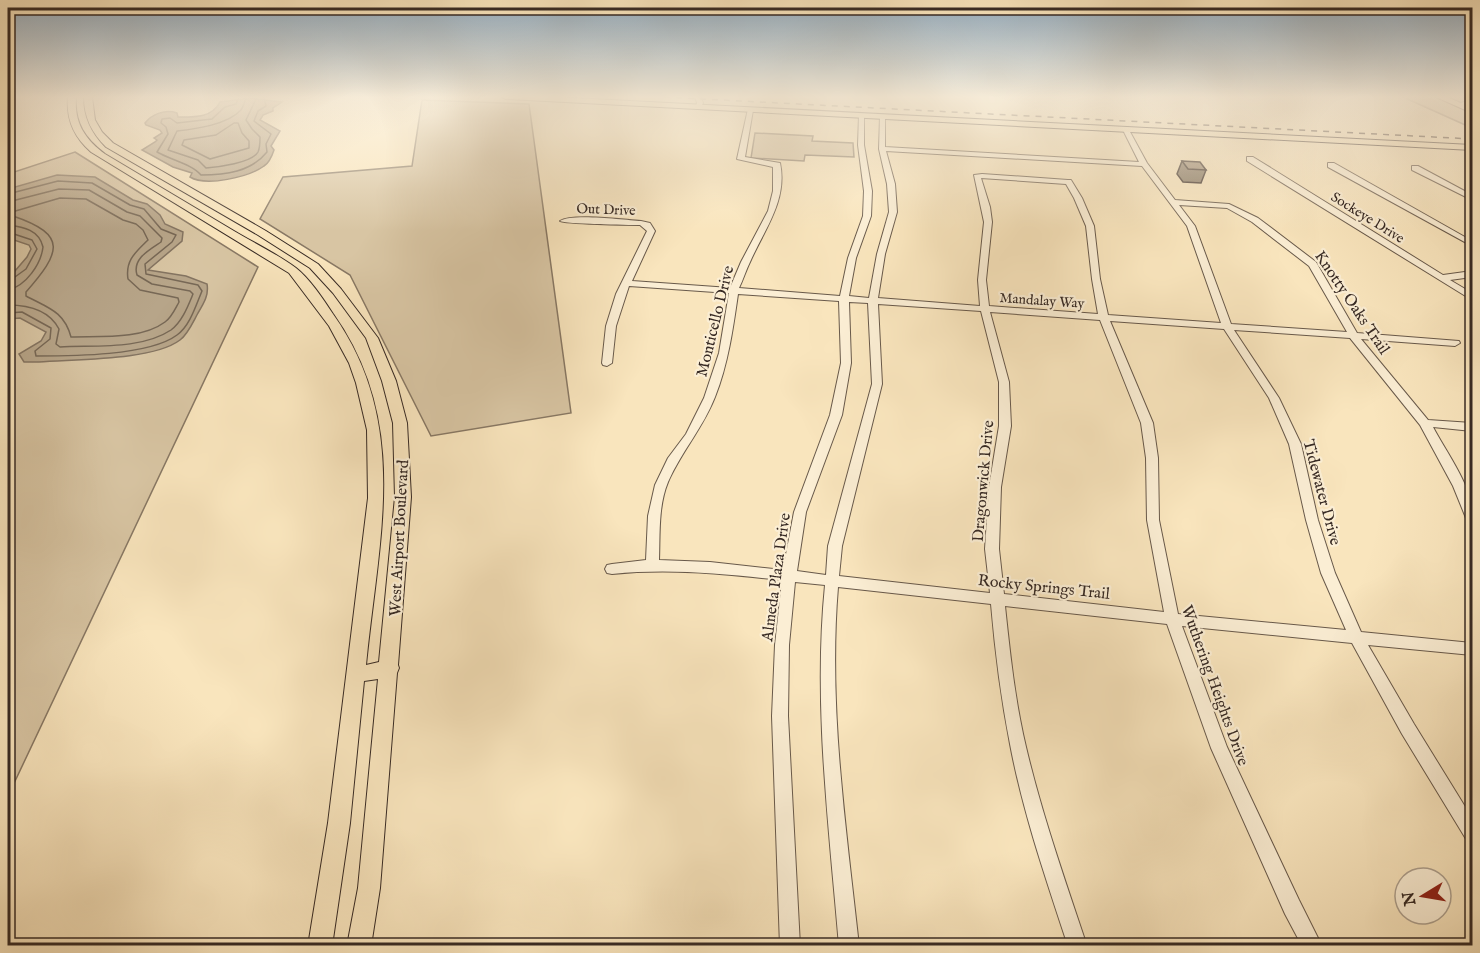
<svg xmlns="http://www.w3.org/2000/svg" width="1480" height="953" font-family="'IM FELL English',serif">
	<rect width="100%" height="100%" fill="#f9e5bd"/>
	<filter id="stains"><feTurbulence type="fractalNoise" baseFrequency=".00333" numOctaves="4"/><feColorMatrix values="0 0 0 0 .2 0 0 0 0 .09 0 0 0 0 .02 0 0 0 .5 -.17"/></filter>
	<radialGradient id="worn" r=".72"><stop offset=".6" stop-color="#630" stop-opacity="0"/><stop offset="1" stop-color="#630" stop-opacity=".3"/></radialGradient>
	<!-- green -->
	<g fill="#d8c5a3" stroke="#887864" stroke-width="1.5">
		<polygon points="1403,97 1472,97 1472,128"/>
		<polygon points="422,100 529,104 571,413 431,436 350,275 260,219 283,177 412,166"/>
		<polygon points="755,133 813,136 812,141 853,143 854,157 805,155 804,161 751,158"/>
		<polygon points="75,152 258,267 8,796 8,174"/>
	</g>
	<!-- water -->
	<g fill="#b7a589" stroke="#847461" stroke-width="1.5">
		<path d="M251 98 282 102 273 108V111L263 115 260 120 280 131 271 146 274 150C272 156 269 163 264 166 249 177 206 187 190 177L192 173 173 167 142 150 155 142 157 140 154 138 162 133 160 130 146 125 145 123C152 114 165 109 177 113L178 117C194 117 212 118 220 102Z"/>
		<path d="M57 175 95 177 133 200 147 204 160 215 165 224 183 232 182 241 148 270 186 276 207 284C209 295 204 303 198 313 193 322 188 334 180 340 152 361 74 359 39 362H24L19 354 41 341 46 332 20 318 8 319V279L27 257 31 249 29 245 8 238V189Z"/>
	</g>
	<g fill="none" stroke-linecap="round" stroke-linejoin="round">
		<!-- shore -->
		<g stroke="#776856" stroke-width="1.5">
			<path d="M239 97 236 104 225 107 212 119 177 123 170 118 162 119 161 123 166 127 168 134 157 152C171 160 192 164 201 175 225 175 251 172 267 152L266 144 271 134 254 121 258 111 266 106 264 97"/>
			<path d="M246 97C245 101 243 107 241 110 227 125 195 129 177 131L168 150 198 160 206 168C218 167 252 163 258 152 260 148 260 141 260 137L252 129 246 120 257 97"/>
			<polygon points="234,123 238,123 242,133 249,141 249,148 210,159 182,145 184,140 216,135"/>
			<path d="M8 194 58 181 92 183 130 205 144 209 161 229 176 235 172 242 145 264 146 274 198 285 202 291C196 305 190 326 177 335 149 356 71 356 36 356L35 351 50 339 51 328 22 312 8 313"/>
			<path d="M60 198 86 199 123 220 136 224 143 230 148 240C136 252 125 260 128 279L140 290 178 298 179 302C175 309 172 317 165 322 141 340 100 336 71 337 64 311 48 308 26 296V292C60 253 69 235 13 216L12 212Z"/>
			<path d="M8 202 59 189 89 190 127 212 140 216 162 238 161 242C149 250 132 259 137 275L152 284 190 291 193 294C188 306 182 322 171 330 141 350 94 345 60 347L56 344 59 329C49 310 28 305 8 305"/>
			<path d="M8 225C24 227 39 230 43 247 41 264 26 286 8 290"/>
			<polyline points="8,232 32,240 37,249 26,269 8,282"/>
		</g>
		<!-- minor casing -->
		<g stroke="#68594a" stroke-width="2">
			<g id="minor">
				<polygon points="695,97 701,97 703,103 700,109 695,108 697,103"/>
				<polygon points="1469,101 1472,103 1471,104 1458,106 1455,104"/>
				<path d="M748 109 753 110 745 157 780 163C788 200 764 230 750 262 746 270 743 280 739 288L840 296 848 258 863 216 864 191 858 145 859 115 864 116V145L872 191 871 216 856 258 849 296 869 298 877 254 889 212 887 184 879 149 880 116 885 117V147L1139 162 1123 130 1126 128 1129 130 1147 163 1175 200 1229 204 1258 218 1316 262 1357 333 1459 341 1460 343 1455 346 1361 339 1428 420 1472 423V431L1433 427C1448 456 1476 490 1472 523L1468 521 1466 518 1453 486 1420 425 1350 338 1234 330 1279 398 1301 444 1318 520 1335 573 1361 632 1472 643V655L1368 645 1414 724 1472 818V842L1466 839 1402 734 1352 643 1182 626 1227 747 1299 900 1322 946H1302L1285 914 1211 748 1167 624 1005 606C1010 653 1015 701 1026 747 1042 815 1065 880 1087 946H1068C1046 879 1023 813 1010 744 1001 698 995 651 991 604L838 587C828 707 846 826 859 946H839C829 826 813 705 825 585L795 582 789 645 788 716 800 946H780L772 716 775 645 782 580C723 574 671 568 612 574L607 573 605 569 607 565 612 564 646 560 648 516 655 485 668 458 686 434 704 398 719 353 729 293 629 286 616 326 612 363 607 366 603 365 602 363 606 326 616 294 647 231 640 225C628 225 565 224 560 221 572 213 624 220 641 221L650 223 655 231 632 281 730 288 741 262 768 211 773 191V167L737 159ZM886 151 1142 166 1187 226 1221 323 1108 315 1100 279 1094 226 1082 198 1071 180H1068L982 174 974 175 984 222 978 280 980 306 878 298 885 254 897 212 895 184ZM981 178 1066 184 1074 198 1086 226 1092 279 1098 314 989 306 986 280 992 222 990 207ZM1179 205 1227 208 1252 222 1309 266 1347 332 1231 324 1195 226ZM738 294 839 301 841 363 830 415 794 512 783 570 710 562 659 560C660 535 658 506 668 482 681 452 703 428 715 397 728 364 733 329 738 294ZM849 302 868 303 872 384 828 546 826 575 797 571 806 512 842 415 851 363ZM878 304 981 311 999 382V426L989 487 985 549 990 593 839 576 842 546 882 384ZM990 312 1100 320 1141 423 1146 458 1147 520 1164 612 1004 594 999 549 1001 487 1011 426 1009 382ZM1110 321 1224 329 1269 398 1289 444 1306 520 1321 573 1346 630 1178 614 1159 520 1158 458 1153 423Z"/>
				<polygon points="1247,157 1253,157 1443,275 1472,271 1472,277 1450,280 1472,293 1472,300 1247,161"/>
				<polygon points="1328,163 1334,163 1472,241 1472,246 1328,167"/>
				<polygon points="1412,166 1418,166 1472,195 1472,200 1412,170"/>
			</g>
		</g>
		<!-- major casing -->
		<g stroke="#372a24" stroke-width="2">
			<g id="major">
				<path d="M68 97H76C74 123 85 139 105 154 148 180 191 205 234 231 254 243 277 254 296 268 310 279 323 299 333 314 411 424 378 541 366 665L379 662 395 497 393 423 382 381 366 338 333 293 310 268 258 235 106 147C92 133 84 118 84 97H92L95 120 102 132 113 143 266 231 318 264 341 289 378 338 396 381 407 423 411 497 398 665 399 668 397 673 380 888 371 946H347L358 888 378 679 364 681 350 823 332 946H308L328 823 368 498 367 430 356 383 349 363 329 326 289 273 91 152C74 137 66 120 68 97Z"/>
				<polygon points="502,97 554,97 1472,145 1472,150 506,99"/>
				<polygon points="1436,97 1447,97 1472,108 1472,113"/>
			</g>
		</g>
		<!-- minor -->
		<use href="#minor" fill="#fbeed4" fill-rule="evenodd"/>
		<!-- major -->
		<use href="#major" fill="#f9e5bd" fill-rule="evenodd"/>
		<!-- rail -->
		<polyline stroke="#372a24" stroke-width="1.5" stroke-dasharray="6 6" stroke-linecap="butt" points="664,97 1472,139"/>
	</g>
	<!-- wall -->
	<polygon fill="#867864" stroke="#372a24" stroke-width="1.5" points="1182,161 1206,170 1201,183 1183,182 1177,174"/>
	<!-- building -->
	<polygon fill="#9c8b74" stroke="#372a24" stroke-width="1.5" points="1182,161 1200,162 1206,170 1188,169"/>
	<!-- sky -->
	<linearGradient id="sky" x2="0" y2="1"><stop stop-color="#94aec2"/><stop offset="0.42" stop-color="#fcf3e1"/><stop offset="1" stop-color="#fcf3e1" stop-opacity="0"/></linearGradient>
	<rect width="1480" height="231" fill="url(#sky)"/>
	<g text-anchor="middle" stroke-width="4.5" stroke-linejoin="round" paint-order="stroke">
		<!-- far-street labels -->
		<g font-size="14" fill="#372a24" stroke="#fbeed4">
			<text transform="translate(606 209) rotate(2)" y="5">Out Drive</text>
			<text transform="translate(1368 217) rotate(32)" y="5">Sockeye Drive</text>
			<text transform="translate(1042 300) rotate(4)" y="5">Mandalay Way</text>
		</g>
		<!-- street labels -->
		<g font-size="16" fill="#372a24" stroke="#fbeed4">
			<text transform="translate(1353 302) rotate(56)" y="6">Knotty Oaks Trail</text>
			<text transform="translate(714 321) rotate(-76)" y="6">Monticello Drive</text>
			<text transform="translate(982 481) rotate(-85)" y="6">Dragonwick Drive</text>
			<text transform="translate(1323 492) rotate(75)" y="6">Tidewater Drive</text>
			<text transform="translate(398 538) rotate(-87)" y="6">West Airport Boulevard</text>
			<text transform="translate(775 577) rotate(-82)" y="6">Almeda Plaza Drive</text>
			<text transform="translate(1044 586) rotate(6)" y="6">Rocky Springs Trail</text>
			<text transform="translate(1216 685) rotate(70)" y="6">Wuthering Heights Drive</text>
		</g>
	</g>
	<!-- margin -->
	<rect width="1480" height="953" fill="none" stroke="#f9e5bd" stroke-width="30"/>
	<rect x="9" y="9" width="1462" height="935" fill="none" stroke="#372a24" stroke-width="3"/>
	<rect x="15" y="15" width="1450" height="923" fill="none" stroke="#372a24" stroke-width="1.5"/>
	<!-- north arrow -->
	<g transform="translate(1423 896) rotate(259)"><circle r="28" fill="#fbeed4" stroke="#ada08e" stroke-width="1.5"/>
	<path d="M0-4.5L10 22L0 15L-10 22Z" fill="#8f2418"/>
	<text y="-9" font-size="16" font-weight="bold" text-anchor="middle" fill="#372a24">N</text>
	</g>
	<rect width="100%" height="100%" filter="url(#stains)"/>
	<rect width="100%" height="100%" fill="url(#worn)"/>
</svg>
